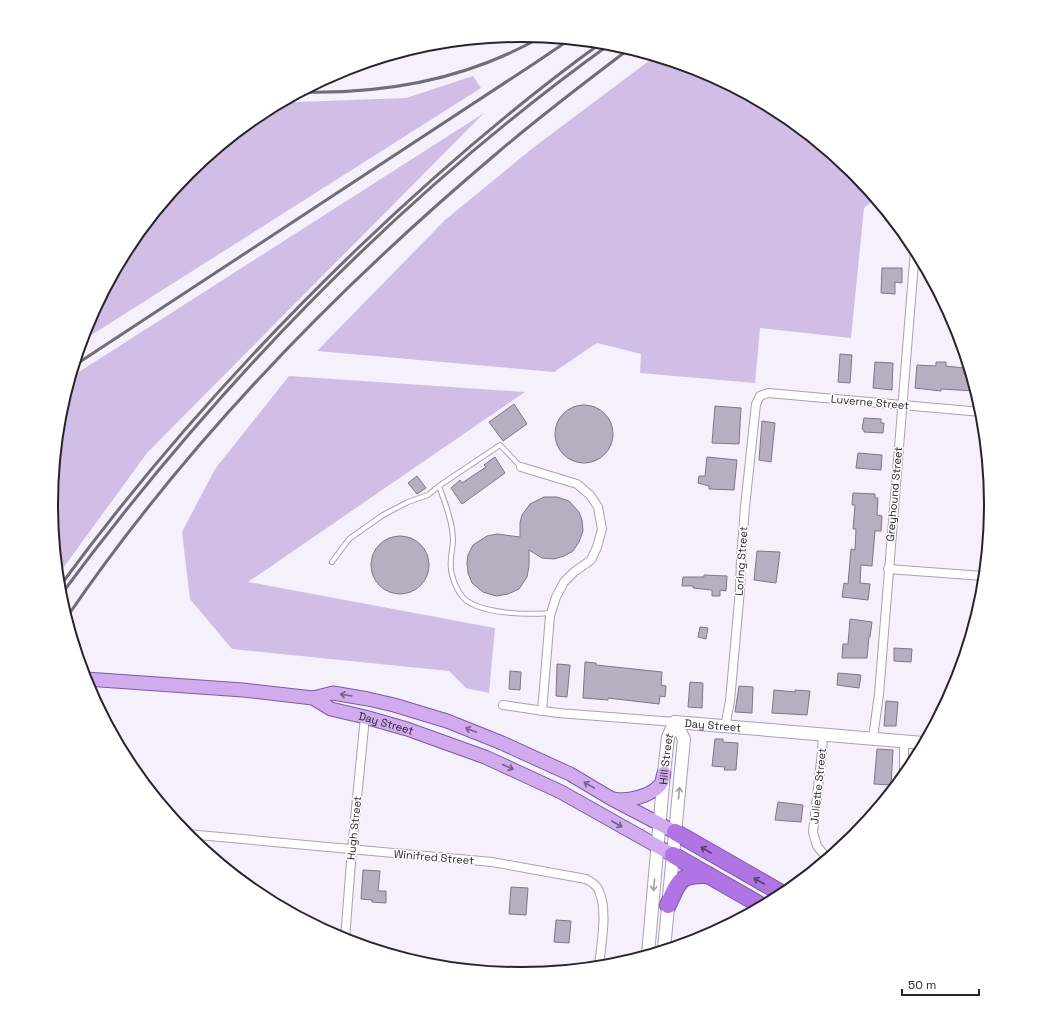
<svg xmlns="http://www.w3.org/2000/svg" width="1042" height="1009" font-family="'Space Grotesk',sans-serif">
	<rect width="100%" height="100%" fill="#f6f0fd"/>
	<!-- green -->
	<g fill="#d1bee6">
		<polygon points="654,57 701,71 782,114 853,173 875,199 864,208 851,338 760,328 755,383 640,373 641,354 597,343 554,372 317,351 445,220 534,147"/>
		<polygon points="473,76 481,88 82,341 87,325 131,243 189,172 260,114 285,101 297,102 406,98"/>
		<polygon points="484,113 147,453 58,575 52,504 61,413 71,377"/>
		<polygon points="289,376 525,392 248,582 495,628 489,693 466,688 449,671 232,649 190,599 182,532 215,469"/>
	</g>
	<!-- building -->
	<g fill="#b8aec2" stroke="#7e7688">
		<polygon points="882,268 902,268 902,283 895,282 895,294 881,293"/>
		<polygon points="840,354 852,355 850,383 838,382"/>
		<polygon points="875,362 893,363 892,390 873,388"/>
		<polygon points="936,362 946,362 946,366 964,368 964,374 970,375 975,391 941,389 941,391 915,388 917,365 936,366"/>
		<polygon points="514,404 527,424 503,441 489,422"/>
		<circle cx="584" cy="434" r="29"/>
		<polygon points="715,406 741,408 739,444 712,443"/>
		<polygon points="864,418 881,419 881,423 884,423 883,433 864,432 864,430 862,429"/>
		<polygon points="762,421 775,423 771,462 759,460"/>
		<polygon points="858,453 882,455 881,470 856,468"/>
		<polygon points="495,457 505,473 462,504 451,488 460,480 462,483 486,467 484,465"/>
		<polygon points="707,457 737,460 734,490 709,489 709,486 698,483 699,476 705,476"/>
		<polygon points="417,476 426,488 417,494 408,483"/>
		<polygon points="853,493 875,494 875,498 878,498 877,515 882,516 881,531 875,531 872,566 861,565 860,583 870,584 868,600 842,597 844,583 848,584 851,549 855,550 856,529 853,529 855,505 852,505"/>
		<polygon points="544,497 557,497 569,501 579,512 582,520 583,531 579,542 573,551 564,556 554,559 542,558 529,550 529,566 527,577 519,589 508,594 496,596 483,592 472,583 468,573 467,563 468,555 473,545 487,536 497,534 520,537 520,523 522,515 530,504"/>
		<circle cx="400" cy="565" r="29"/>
		<polygon points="757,551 780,552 776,583 754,580"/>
		<polygon points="704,575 727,576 726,591 720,590 720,596 712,596 712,590 693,588 693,586 682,586 683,577 704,577"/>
		<polygon points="850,619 872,622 870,637 869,637 867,658 842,658 843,644 848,644"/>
		<polygon points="700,627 708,628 706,639 698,637"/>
		<polygon points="894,648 912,649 911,662 894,661"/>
		<polygon points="585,662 596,663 596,665 662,672 661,685 666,686 665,697 660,696 659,704 608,698 608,700 583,698"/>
		<polygon points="557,664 570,665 567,697 556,696"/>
		<polygon points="510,671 521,672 520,690 509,689"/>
		<polygon points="838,673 861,675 859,688 837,685"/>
		<polygon points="690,682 703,683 702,708 688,707"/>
		<polygon points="739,686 753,687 752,713 735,712"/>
		<polygon points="774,690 795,692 795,690 810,691 807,715 772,713"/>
		<polygon points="886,701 898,702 896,726 884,726"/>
		<polygon points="715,739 723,739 723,742 738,743 736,770 724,770 725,767 712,766"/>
		<polygon points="877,749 893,750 891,785 874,784"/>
		<polygon points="778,802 803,805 801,822 775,820"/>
		<polygon points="363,870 380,871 378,891 386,891 386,903 372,902 372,900 361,899"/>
		<polygon points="511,887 528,888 526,915 509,914"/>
		<polygon points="556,920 571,921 569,943 554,942"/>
	</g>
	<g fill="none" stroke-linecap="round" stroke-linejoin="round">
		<!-- lane casing -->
		<g stroke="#a9a0b3" stroke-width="6">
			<g id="lane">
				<path d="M521 467 500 445 439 486C445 503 452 520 453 539 453 551 448 562 452 575 454 584 460 596 467 601 486 614 528 615 550 613"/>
				<polyline points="332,562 349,539 383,515 408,502 428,495 439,486"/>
			</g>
		</g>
		<!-- street casing -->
		<g stroke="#a9a0b3" stroke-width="10">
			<g id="street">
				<polyline points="521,467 577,484 590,495 598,507 602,529 597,547 591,560 574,572 564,582 556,597 550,616 542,711"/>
				<polyline points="888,569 983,576"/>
				<polyline points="503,705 558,713 675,722"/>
				<polyline points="725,727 730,701 740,590 741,559 745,507 756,404 760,396 768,393 981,412"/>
				<polyline points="823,734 822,752 813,832 817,846 827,858"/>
				<polyline points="873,738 879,694 915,250"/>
				<polyline points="904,741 904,774"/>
				<path d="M187 834 492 862 586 879C592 882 597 885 599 891 608 911 601 945 599 966"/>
				<polyline points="345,939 352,849 365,717"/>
			</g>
		</g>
		<!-- secondary casing -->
		<g stroke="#a9a0b3" stroke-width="14">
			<g id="secondary">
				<path id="s1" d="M675 722 923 743"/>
				<polyline points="664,949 684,739 675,722"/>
				<path id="s2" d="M648 954 664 773 668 737 675 722"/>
			</g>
		</g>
		<!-- primary casing -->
		<g stroke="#8058a4" stroke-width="15">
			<g id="primary">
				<polyline points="86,679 243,690 313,698 333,693 368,699 394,705 447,721 502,743 570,774 612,799 675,832"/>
				<path id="s3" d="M313 698 331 709 365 717 407 729 485 757 561 792 673 855"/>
				<path d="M614 799C627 802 651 796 660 785 662 783 663 777 664 773"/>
			</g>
		</g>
		<!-- highway casing -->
		<g stroke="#8058a4" stroke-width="18">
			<g id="highway">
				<polyline points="675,832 783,894"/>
				<polyline points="673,855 762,906"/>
				<path d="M668 905C679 881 679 874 708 875"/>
			</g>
		</g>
		<!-- lane -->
		<use href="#lane" stroke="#fff" stroke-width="4"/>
		<!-- street -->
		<use href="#street" stroke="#fff" stroke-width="8"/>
		<!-- secondary -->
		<use href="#secondary" stroke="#fff" stroke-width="12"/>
		<!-- primary -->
		<use href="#primary" stroke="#d0acef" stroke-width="13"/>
		<!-- highway -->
		<use href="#highway" stroke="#b074e5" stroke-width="16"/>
		<!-- rail -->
		<g stroke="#716c76" stroke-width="3">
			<path d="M302 92C386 94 468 79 541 37"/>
			<polyline points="75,365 535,63 569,40"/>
			<path d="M60 586C148 466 248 354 356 250 433 176 514 106 601 43"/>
			<path d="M60 596C215 387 399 196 610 44"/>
			<path d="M67 617C186 443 335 290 496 154 539 117 584 83 629 49"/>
		</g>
	</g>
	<!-- one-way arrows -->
	<defs><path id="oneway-shaft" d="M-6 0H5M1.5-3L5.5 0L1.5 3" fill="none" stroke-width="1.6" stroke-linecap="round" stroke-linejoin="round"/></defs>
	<g stroke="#746184">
		<use href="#oneway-shaft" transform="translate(346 695) rotate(-171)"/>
		<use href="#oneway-shaft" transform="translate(471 730) rotate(-159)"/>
		<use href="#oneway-shaft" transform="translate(508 767) rotate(24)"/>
		<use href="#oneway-shaft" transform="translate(589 785) rotate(-150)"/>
		<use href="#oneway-shaft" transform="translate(617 824) rotate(30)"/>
	</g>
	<g stroke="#9e9ca0">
		<use href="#oneway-shaft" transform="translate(679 793) rotate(-85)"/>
		<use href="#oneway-shaft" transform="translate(654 885) rotate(95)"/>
	</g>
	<g stroke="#58406d">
		<use href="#oneway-shaft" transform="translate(706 850) rotate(-150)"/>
		<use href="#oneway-shaft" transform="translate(759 881) rotate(-150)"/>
	</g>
	<g text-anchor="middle" stroke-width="3" stroke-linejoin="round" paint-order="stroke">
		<!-- street labels -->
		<g font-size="11" fill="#28242c" stroke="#fff">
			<text transform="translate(870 402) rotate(5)" y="4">Luverne Street</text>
			<text transform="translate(894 494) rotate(-85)" y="4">Greyhound Street</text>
			<text transform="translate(741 561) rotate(-86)" y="4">Loring Street</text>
			<text dy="4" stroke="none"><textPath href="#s3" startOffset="78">Day Street</textPath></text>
			<text dy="4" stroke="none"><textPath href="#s1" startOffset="38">Day Street</textPath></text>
			<text dy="4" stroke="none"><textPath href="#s2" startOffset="196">Hill Street</textPath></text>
			<text transform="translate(818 786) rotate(-84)" y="4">Juliette Street</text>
			<text transform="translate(354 828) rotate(-84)" y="4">Hugh Street</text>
			<text transform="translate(434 857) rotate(5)" y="4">Winifred Street</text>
		</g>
	</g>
	<!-- crop -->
	<path d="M0 0H1042V1009H0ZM520 42H522A462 462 0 0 1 984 504V505A462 462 0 0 1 522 967H520A462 462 0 0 1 58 505V504A462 462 0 0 1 520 42Z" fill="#fff" fill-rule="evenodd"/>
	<path fill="none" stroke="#28242c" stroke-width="2" d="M520 42H522A462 462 0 0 1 984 504V505A462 462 0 0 1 522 967H520A462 462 0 0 1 58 505V504A462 462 0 0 1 520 42Z"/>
	<!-- scale -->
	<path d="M902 989v6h77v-6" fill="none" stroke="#28242c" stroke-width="2"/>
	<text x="908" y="989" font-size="12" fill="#28242c" stroke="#ffffff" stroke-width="3" paint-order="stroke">50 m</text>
</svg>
